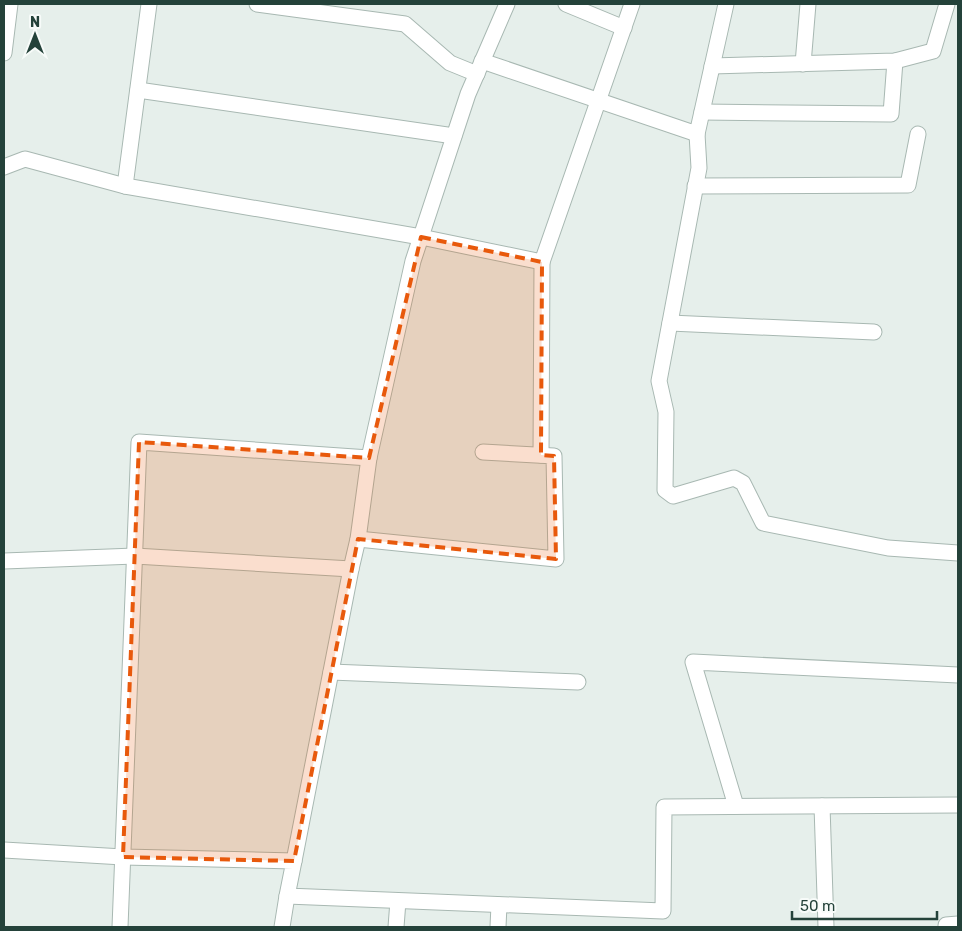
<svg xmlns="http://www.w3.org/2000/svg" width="962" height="931" font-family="Rubik,sans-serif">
	<rect width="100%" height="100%" fill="#e6efeb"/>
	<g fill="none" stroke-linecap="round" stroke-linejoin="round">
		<!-- minor casing -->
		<g stroke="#a8b8b2" stroke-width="17">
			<g id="minor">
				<polyline points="149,4 125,186 421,237 542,262 632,4"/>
				<polyline points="257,4 405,24 450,63 477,74"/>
				<polyline points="566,4 624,28"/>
				<polyline points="4,53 10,4"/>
				<polyline points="482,61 697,134 726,4"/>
				<polyline points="803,64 808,4"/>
				<polyline points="712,66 895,61 933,51 947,4"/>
				<polyline points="138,90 454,136"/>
				<polyline points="702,112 891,114 895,61"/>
				<polyline points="697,134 699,168 659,381 666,412 665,490 673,496 734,478 743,483 763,523 888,548 958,553"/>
				<polyline points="4,167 25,159 125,186"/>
				<polyline points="695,186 908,185 918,134"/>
				<polyline points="670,323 874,332"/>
				<polyline points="541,455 542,262"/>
				<polyline points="358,539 556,559 554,456 483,452"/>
				<polyline points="4,561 135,556 351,569 358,539 369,458"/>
				<polyline points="331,672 578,682"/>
				<polyline points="736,806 693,662 958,675"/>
				<polyline points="822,806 826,927"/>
				<polyline points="4,850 123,857 294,861 287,896 663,911 664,807 958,805"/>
				<polyline points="294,861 351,569"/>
				<polyline points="120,927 139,442 369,458 413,261 468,94 507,4"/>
				<polyline points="282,927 287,896"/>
				<polyline points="396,927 398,901"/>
				<polyline points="498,927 499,905"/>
				<polyline points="946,927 946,925 958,924"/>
			</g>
		</g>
		<!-- minor -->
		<use href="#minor" stroke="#fff" stroke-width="15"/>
	</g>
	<!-- marked area -->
	<path fill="#e8590c" fill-opacity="0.2" stroke="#e8590c" stroke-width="4" stroke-dasharray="10 6" stroke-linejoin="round" d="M421 237 542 262 541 455 554 456 556 559 358 539 294 861 123 857 139 442 369 458Z"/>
	<!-- border -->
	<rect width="962" height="931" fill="none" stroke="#24423a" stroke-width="10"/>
	<!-- north arrow -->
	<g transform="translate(35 35)" stroke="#f7fbf9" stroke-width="4" paint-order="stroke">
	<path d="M0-4L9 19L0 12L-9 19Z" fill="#24423a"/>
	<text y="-8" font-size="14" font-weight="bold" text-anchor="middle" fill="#24423a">N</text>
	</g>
	<!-- scale -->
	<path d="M792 911v8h145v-8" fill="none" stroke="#24423a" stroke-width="2.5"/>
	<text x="800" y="911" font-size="15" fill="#24423a" stroke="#f7fbf9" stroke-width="4" paint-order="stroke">50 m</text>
</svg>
